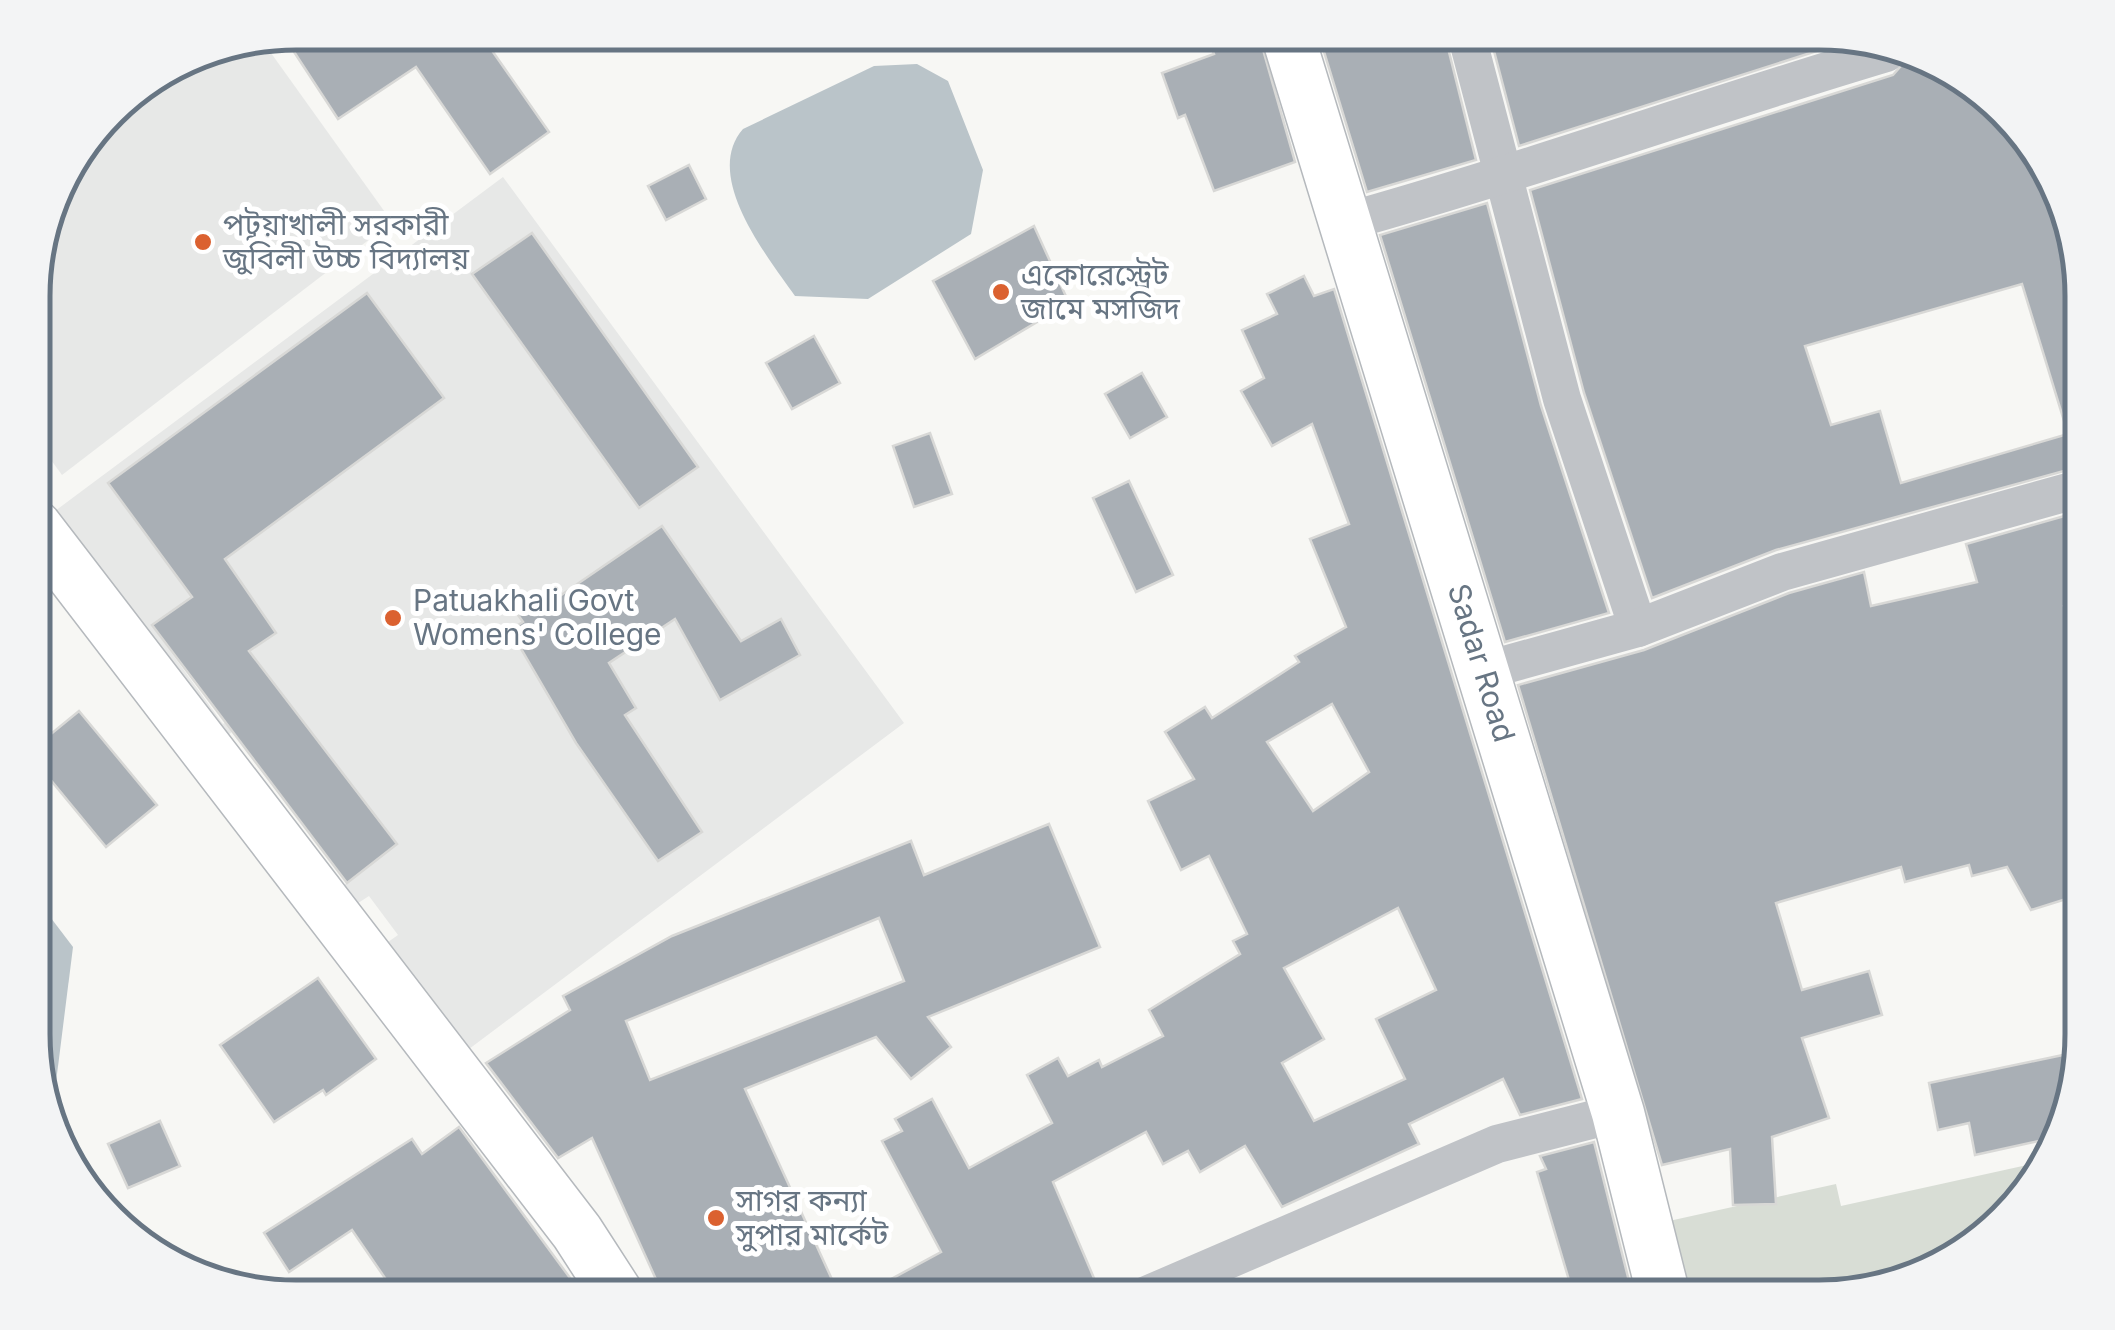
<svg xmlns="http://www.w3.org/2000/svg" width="2115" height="1330" font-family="Inter,'Noto Sans Bengali',sans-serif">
	<rect width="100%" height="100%" fill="#f7f7f4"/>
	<!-- built -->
	<g fill="#e7e8e7" fill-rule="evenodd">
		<polygon points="261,39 392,222 62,475 35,438 35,262 60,179 122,98 196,52"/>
		<path d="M503 177 904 723 457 1058 51 514ZM531 233H532L639 508 473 275ZM367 293 444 398 186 588 109 484ZM662 527 709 596 623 653 577 584ZM202 590 272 689 223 724 152 626ZM546 595 560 616 511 630 523 622 517 612ZM251 597 276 633 254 648 228 612ZM281 694 397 843 344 885 228 735ZM644 745 702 831 659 861H658ZM369 896 398 935 381 947 352 907Z"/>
	</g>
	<!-- green -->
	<polygon fill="#d8ddd5" points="2045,1161 2038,1180 1950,1262 1836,1297 1686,1297 1669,1221 1836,1184 1841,1206"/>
	<!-- water -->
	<g fill="#bac4c9">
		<path d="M917 64 948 81 983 170 971 234 868 299 795 296C767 256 702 176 743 129L874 66Z"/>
		<polygon points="35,897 73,947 52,1114 35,1068"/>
	</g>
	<!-- building -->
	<g fill="#a9afb5" stroke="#d8d8d6" stroke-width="2.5" fill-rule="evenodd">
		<polygon points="296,32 479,32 549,132 490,174 416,67 338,119 283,35"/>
		<polygon points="1206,32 1258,32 1295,162 1214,191 1185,115 1178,118 1162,73 1214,54"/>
		<polygon points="1318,32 1444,32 1476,160 1367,192"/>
		<polygon points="1489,32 1820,32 1848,41 1519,146"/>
		<path d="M1907 59 1965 77 2047 164 2082 278V466L1776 550 1652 598 1584 393 1530 190 1893 75ZM2022 284 2068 434 1901 483 1880 411 1831 425 1805 346Z"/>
		<polygon points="689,165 706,199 666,220 648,186"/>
		<polygon points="1487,203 1541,406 1609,613 1505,642 1380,235"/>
		<polygon points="1034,226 1069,303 975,359 933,281"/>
		<polygon points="532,233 698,467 639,508 472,274"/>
		<path d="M1304 276 1314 296 1334 289 1582 1099 1520 1115 1503 1079 1409 1124 1419 1144 1282 1207 1245 1146 1200 1172 1188 1151 1163 1164 1146 1132 1053 1182 1102 1297H858L941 1252 882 1141 902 1131 895 1119 932 1099 969 1168 1052 1123 1027 1075 1058 1058 1068 1076 1099 1060 1102 1067 1163 1036 1149 1010 1240 954 1233 941 1247 934 1209 856 1181 870 1148 801 1194 779 1165 732 1205 707 1212 718 1299 662 1295 656 1346 627 1310 539 1349 524 1312 424 1272 446 1241 391 1264 378 1242 330 1277 314 1267 294ZM1332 704 1369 772 1313 811 1267 742ZM1398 908 1436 990 1376 1019 1405 1079 1314 1121 1282 1063 1324 1039 1284 968Z"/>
		<polygon points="367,293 444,398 225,559 276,633 249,651 397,844 347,883 152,625 192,597 108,483"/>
		<polygon points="814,336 840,383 792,409 766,363"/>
		<polygon points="1142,373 1167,417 1130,438 1105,394"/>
		<polygon points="930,433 952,494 914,507 893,446"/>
		<polygon points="1129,481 1173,575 1136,592 1093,498"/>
		<polygon points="2082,511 2082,600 2064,606 2082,680 2082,894 2031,910 2007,867 1972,876 1969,865 1905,882 1901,867 1776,903 1802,990 1869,971 1882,1015 1802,1038 1829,1118 1772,1137 1776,1204 1733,1205 1730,1149 1662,1165 1518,685 1644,650 1789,593 1864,572 1871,606 1977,582 1966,544"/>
		<polygon points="662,526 741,641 781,619 800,655 720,700 675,619 609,663 636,708 625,715 702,832 658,861 576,743 510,630 523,622 516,612 547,595 551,602"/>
		<polygon points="79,711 157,805 106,847 35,761 35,747"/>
		<path d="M1049 824 1100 947 928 1017 951 1047 911 1079 876 1037 745 1089 840 1297H664L592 1138 558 1158 486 1063 570 1010 563 996 672 936 911 841 924 875ZM879 918 904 981 650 1080 626 1021Z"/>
		<polygon points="318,978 376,1059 326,1095 323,1090 274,1122 220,1045"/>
		<polygon points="2082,1051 2052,1138 1975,1155 1969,1123 1938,1130 1929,1083"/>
		<polygon points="160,1121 180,1166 128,1188 108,1144"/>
		<polygon points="459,1127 584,1297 398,1297 352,1230 289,1272 264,1233 412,1139 422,1154"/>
		<polygon points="1594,1142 1633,1297 1574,1297 1537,1172 1546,1169 1540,1156"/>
	</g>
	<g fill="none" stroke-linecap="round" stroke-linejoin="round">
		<!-- secondary casing -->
		<g stroke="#b5b9bd" stroke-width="55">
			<g id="secondary">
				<polyline points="1287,33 1618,1113 1664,1297"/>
				<polyline points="35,526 577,1232 619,1297"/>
			</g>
		</g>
		<!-- street -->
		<g stroke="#c0c3c7" stroke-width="38">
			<polyline points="1466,33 1562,399 1638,628"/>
			<path d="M1345 222C1527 171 1705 107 1886 53"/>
			<polyline points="1483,671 1638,628 1782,572 2082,488"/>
			<polyline points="1142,1297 1497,1144 1618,1113"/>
		</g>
		<!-- secondary -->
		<use href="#secondary" stroke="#fff" stroke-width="52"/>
	</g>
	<!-- markers -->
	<g fill="#db6130" stroke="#fff" stroke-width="4">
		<circle cx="203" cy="242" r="10"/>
		<circle cx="1001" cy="292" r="10"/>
		<circle cx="393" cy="618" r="10"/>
		<circle cx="716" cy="1218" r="10"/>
	</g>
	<g text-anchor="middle" stroke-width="10" stroke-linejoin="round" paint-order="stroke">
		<!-- poi labels -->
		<g font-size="30" fill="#677583" stroke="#fff" text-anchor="start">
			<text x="223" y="235">পটুয়াখালী সরকারী<tspan x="223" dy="34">জুবিলী উচ্চ বিদ্যালয়</tspan></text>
			<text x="1021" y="285">একোরেস্ট্রেট<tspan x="1021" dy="34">জামে মসজিদ</tspan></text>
			<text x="413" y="611">Patuakhali Govt<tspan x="413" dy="34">Womens' College</tspan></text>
			<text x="736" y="1211">সাগর কন্যা<tspan x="736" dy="34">সুপার মার্কেট</tspan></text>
		</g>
		<!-- street labels -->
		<g font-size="30" fill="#677583" stroke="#fff">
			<text transform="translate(1481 663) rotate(73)" y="10">Sadar Road</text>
		</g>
	</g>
	<!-- crop -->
	<path d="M0 0H2115V1330H0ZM296 50H1819A246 246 0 0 1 2065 296V1034A246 246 0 0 1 1819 1280H296A246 246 0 0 1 50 1034V296A246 246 0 0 1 296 50Z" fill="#f3f4f5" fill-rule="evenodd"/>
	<path fill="none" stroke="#677583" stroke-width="5" d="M296 50H1819A246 246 0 0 1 2065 296V1034A246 246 0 0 1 1819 1280H296A246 246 0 0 1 50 1034V296A246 246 0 0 1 296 50Z"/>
</svg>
